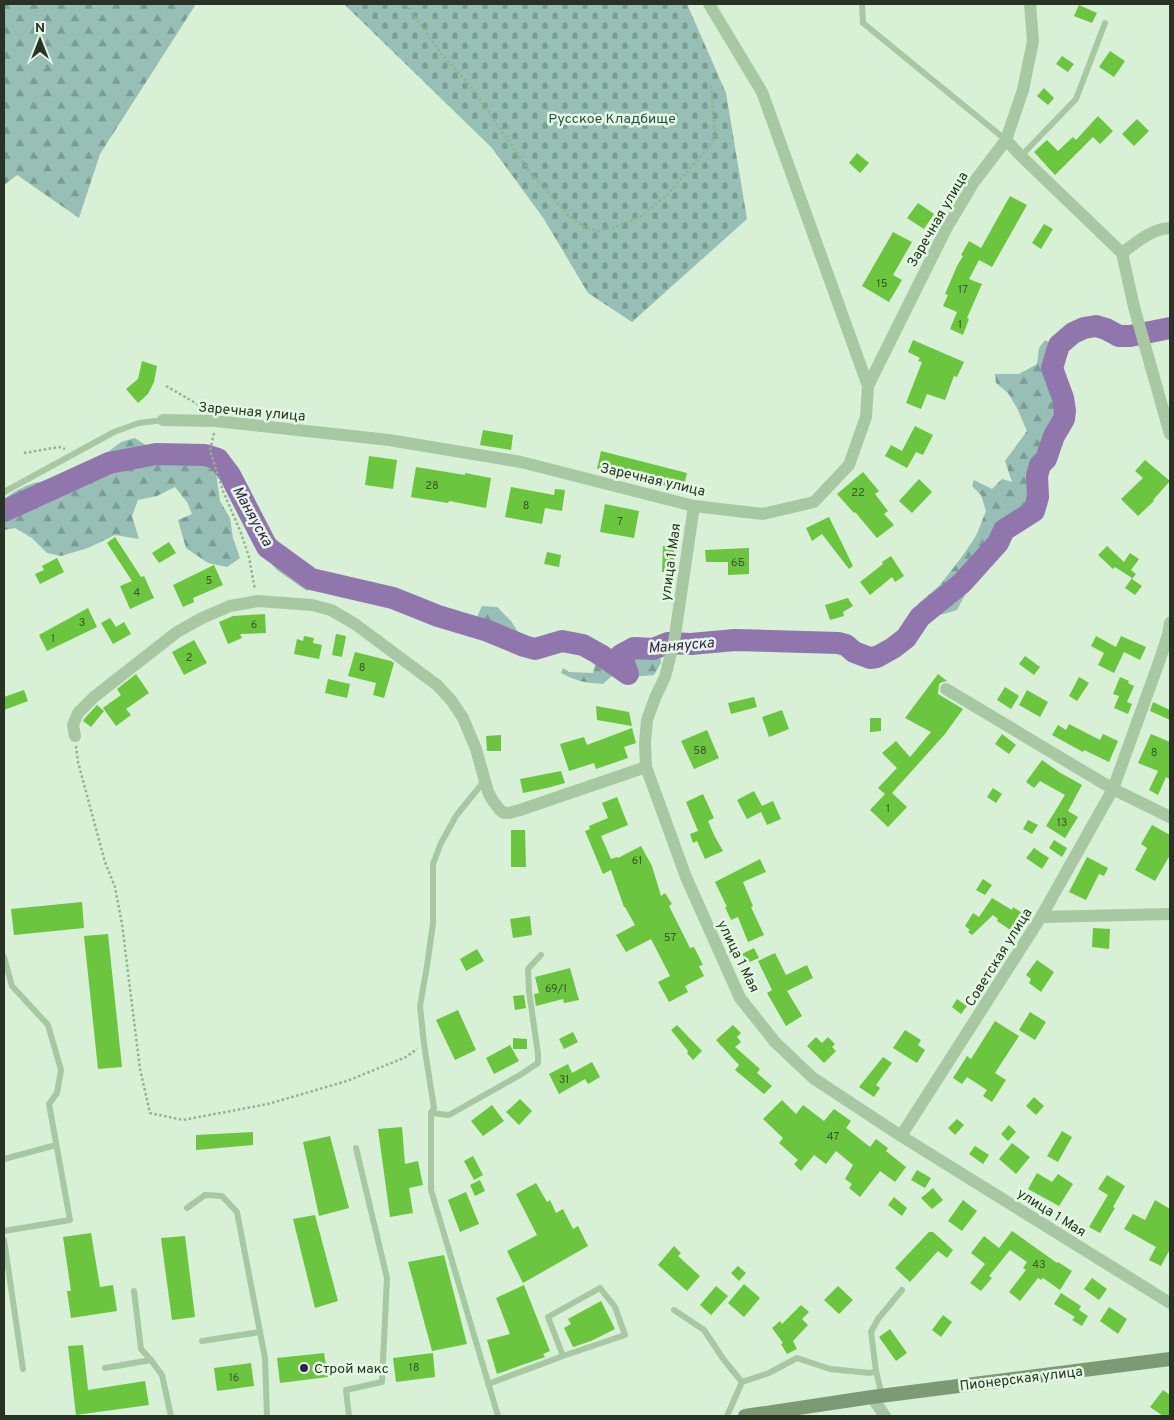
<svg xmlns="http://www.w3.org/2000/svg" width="1174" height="1420" font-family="Overpass,sans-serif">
	<defs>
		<pattern id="forest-firs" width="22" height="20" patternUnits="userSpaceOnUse" patternTransform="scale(1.25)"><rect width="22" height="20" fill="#97bfb5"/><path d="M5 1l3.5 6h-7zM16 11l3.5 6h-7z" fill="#7b9c93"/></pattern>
		<pattern id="cemetery-stones" width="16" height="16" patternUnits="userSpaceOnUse" patternTransform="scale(1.25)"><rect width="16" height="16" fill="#97bfb5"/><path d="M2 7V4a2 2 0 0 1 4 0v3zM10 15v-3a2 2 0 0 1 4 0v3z" fill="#7b9c93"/></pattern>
	</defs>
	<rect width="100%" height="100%" fill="#d7f0d6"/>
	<!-- forest -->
	<g fill="url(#forest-firs)">
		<polygon points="4,4 196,4 100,154 79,218 17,175 4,185"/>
		<path d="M1045 340 1055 346 1057 351 1049 373 1059 405 1058 422 1035 503 967 591 957 610C944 614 925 621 913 611L919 603 940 585 961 558 976 536 986 511 981 495 972 486 974 480 992 489 1002 479 1012 482 1005 461 1027 431 1017 408 1008 393 996 383 995 374H1019L1037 364 1039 348Z"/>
		<polygon points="135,438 155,451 190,451 227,466 245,486 253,512 298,565 316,583 307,591 277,570 257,548 231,498 216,473 220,501 230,518 233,538 240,558 227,567 208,563 186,548 178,520 192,514 187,502 175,487 157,496 138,500 132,516 139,539 115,535 88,548 61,556 47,553 32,538 15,528 4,530 4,499 14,492 28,485 84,470 121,442"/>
		<path d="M482 606 497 607 511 621 518 632 511 645C492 643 486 642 471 630Z"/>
		<path d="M641 652 660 653 661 663 654 675 631 677 614 674 603 684C586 683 576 681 561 673L563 668 569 672 593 673 595 665 588 659 584 654 604 661 618 668 627 666 620 659 630 653Z"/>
	</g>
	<!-- cemetery -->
	<polygon fill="url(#cemetery-stones)" points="344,4 687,4 726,93 747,219 632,322 588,293 544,219 492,148"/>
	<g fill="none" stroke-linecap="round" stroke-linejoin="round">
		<!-- river -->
		<polyline stroke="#9076ad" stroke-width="22" points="4,511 109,463 156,454 205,455 218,459 230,475 267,547 311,579 393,598 438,616 488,631 524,646 535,649 562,641 583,645 601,655 628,674 621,655 634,648 653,649 668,643 691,644 735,640 838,643 846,645 854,652 870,658 877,657 893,648 906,638 920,617 962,583 998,543 1004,530 1034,511 1038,497 1037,476 1040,465 1046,459 1054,436 1064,419 1065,411 1063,398 1052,368 1059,345 1073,333 1084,328 1096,326 1106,329 1119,336 1130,336 1170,328"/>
	</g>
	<!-- building -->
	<g fill="#6bc53f">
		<polygon points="1079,5 1097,13 1092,23 1074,16"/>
		<polygon points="1110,51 1125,61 1114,77 1099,67"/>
		<polygon points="1062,56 1074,64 1068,72 1056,64"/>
		<polygon points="1044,88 1054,98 1048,105 1037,96"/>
		<polygon points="1098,116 1113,131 1100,144 1093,137 1055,175 1034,152 1047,140 1058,151 1073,137 1076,140"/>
		<polygon points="1137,119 1149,131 1134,146 1122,134"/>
		<polygon points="857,153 869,163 860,173 849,163"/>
		<polygon points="1010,196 1027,205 992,267 979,260 969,279 982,284 967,318 969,319 963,335 950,329 957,312 943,306 948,295 945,294 957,266 963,256 961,255 969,241 981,248"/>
		<polygon points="918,203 934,214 924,229 907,218"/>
		<polygon points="1044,224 1053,229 1041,249 1032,243"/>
		<polygon points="893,232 912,242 893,275 902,280 889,302 862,286"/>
		<polygon points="913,340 964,362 957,377 954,376 945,400 927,394 921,409 906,403 922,362 918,361 920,358 908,352"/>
		<polygon points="142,361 157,366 154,382 148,394 138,403 126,389 138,379"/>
		<polygon points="915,426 933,435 923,455 916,452 907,468 885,456 891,445 902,451"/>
		<polygon points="483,430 513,435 511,450 480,445"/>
		<polygon points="601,451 687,473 683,490 597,469"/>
		<polygon points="369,456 397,460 393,489 365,485"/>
		<polygon points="1145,460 1170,481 1153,500 1154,501 1138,516 1121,499 1143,478 1135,471"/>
		<polygon points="416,467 465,475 465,473 491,478 486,508 449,501 448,503 411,497"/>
		<polygon points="863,472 879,491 875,494 888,511 884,514 894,525 877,538 855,512 854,513 837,494"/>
		<polygon points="919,479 932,492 912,513 899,501"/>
		<polygon points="511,487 554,495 555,489 565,490 562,511 545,508 542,524 505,517"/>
		<polygon points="605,504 639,511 634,538 600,532"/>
		<polygon points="829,517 853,566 849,569 822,534 812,541 806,528"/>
		<polygon points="115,537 141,577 144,576 154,598 130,609 120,586 132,581 107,543"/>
		<polygon points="169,542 176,553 159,563 152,553"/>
		<polygon points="663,546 674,546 674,572 662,572"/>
		<polygon points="1107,546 1124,562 1130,553 1139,559 1131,570 1136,574 1132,579 1142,586 1135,595 1125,588 1132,578 1115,567 1113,569 1098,555"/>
		<polygon points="749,548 749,574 728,575 728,562 706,562 705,550"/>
		<polygon points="547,552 561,555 559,567 544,564"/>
		<polygon points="891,556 904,576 895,582 892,577 870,595 860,582 883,564 882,562"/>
		<polygon points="57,558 64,572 40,584 35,574 44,570 42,566"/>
		<polygon points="214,565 223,585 193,598 194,602 183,607 173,585"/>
		<polygon points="848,598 853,606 843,612 844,616 830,620 825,605"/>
		<polygon points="88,608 97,627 47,651 39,635"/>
		<polygon points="265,614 266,633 240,634 242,638 228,644 219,622 233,616"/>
		<polygon points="110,618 116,627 124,622 131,634 113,644 101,623"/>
		<polygon points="336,634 346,636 342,657 332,655"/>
		<polygon points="304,636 314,638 313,643 322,645 319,659 294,654 297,639 303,641"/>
		<polygon points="1096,636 1116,647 1121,636 1146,647 1140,660 1124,652 1114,673 1098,665 1104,653 1091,646"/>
		<polygon points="194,640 207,663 184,675 172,652"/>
		<polygon points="355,652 391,661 394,663 384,698 373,695 376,683 348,676"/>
		<polygon points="1025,656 1040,667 1034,675 1019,664"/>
		<polygon points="136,674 149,693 126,709 131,715 116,726 103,708 121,695 117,689"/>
		<polygon points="938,674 947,681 942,682 939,684 938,694 963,709 945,734 892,793 907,807 888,827 870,810 885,794 878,788 897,768 882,753 896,741 910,757 931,732 905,718"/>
		<polygon points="1079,677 1089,683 1077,701 1069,696"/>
		<polygon points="1120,677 1129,681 1128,683 1134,686 1127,702 1132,704 1128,714 1114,708 1119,696 1113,694"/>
		<polygon points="328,679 350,684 347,698 325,693"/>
		<polygon points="1005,687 1019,696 1011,709 997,700"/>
		<polygon points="24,690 28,701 4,710 4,697"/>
		<polygon points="1027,690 1048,702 1040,717 1019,705"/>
		<polygon points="754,697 757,707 731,714 728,703"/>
		<polygon points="1153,702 1170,710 1170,720 1150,711"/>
		<polygon points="97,705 104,711 91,727 83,721 85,718"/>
		<polygon points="596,706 629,712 632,726 597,720"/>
		<polygon points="782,710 789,729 769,737 762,717"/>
		<polygon points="870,718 881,718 881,731 870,732"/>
		<polygon points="1069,724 1100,740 1103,734 1118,741 1109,762 1084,750 1083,752 1052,735 1058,725 1066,730"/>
		<polygon points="632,728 636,743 624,747 628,758 596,769 594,763 569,771 560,744 584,737 587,745"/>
		<polygon points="707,730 719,758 694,769 681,741"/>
		<polygon points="1002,734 1016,745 1009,754 995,744"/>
		<polygon points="1151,734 1170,742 1170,779 1166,777 1158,795 1149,790 1158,771 1138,763"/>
		<polygon points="501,735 501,751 487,751 486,736"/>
		<polygon points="1042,760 1059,772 1082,785 1068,811 1078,817 1065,838 1046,826 1065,795 1040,781 1034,788 1026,782"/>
		<polygon points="561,771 565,783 547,788 523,793 520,779"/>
		<polygon points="993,788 1002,794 996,803 987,797"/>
		<polygon points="754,791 762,806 773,801 781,819 767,825 761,812 747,819 737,800"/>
		<polygon points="703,794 714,818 708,821 714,835 723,851 705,859 697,841 693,843 690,834 698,831 686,802"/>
		<polygon points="617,797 628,825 601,836 611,859 617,857 618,858 641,846 652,866 661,896 665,893 672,904 669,906 690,948 694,947 703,965 699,966 704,976 685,986 688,992 669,1002 658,982 670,976 651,939 626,952 616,935 635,925 625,907 624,907 611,870 603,874 585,831 590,829 589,826 608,818 602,803"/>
		<polygon points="1028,820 1038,825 1032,834 1023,829"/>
		<polygon points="1152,825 1170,835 1170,855 1155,881 1135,870 1147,848 1141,844"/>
		<polygon points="511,830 525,830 526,867 511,867"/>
		<polygon points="1054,840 1067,848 1062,857 1049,848"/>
		<polygon points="1034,848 1049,858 1042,869 1026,858"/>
		<polygon points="1087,857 1108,868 1104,876 1099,874 1086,900 1069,892"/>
		<polygon points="760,859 766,872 743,882 753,906 751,907 764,935 748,942 738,917 731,920 725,907 727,907 715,882"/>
		<polygon points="983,879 992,885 985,895 976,890"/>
		<polygon points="992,898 1012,910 1013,907 1024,914 1012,931 997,921 998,919 993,915 972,935 968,932 970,930 965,926 973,913 979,917"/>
		<polygon points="82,902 84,928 14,935 11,909"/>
		<polygon points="530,916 532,935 513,938 510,919"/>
		<polygon points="1093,928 1110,929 1109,949 1092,947"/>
		<polygon points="108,934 122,1067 98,1069 84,936"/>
		<polygon points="754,948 759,958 747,963 742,954"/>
		<polygon points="477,949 484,961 466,971 460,959"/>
		<polygon points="775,953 786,975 807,965 813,978 787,991 802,1016 786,1026 767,993 772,990 758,961"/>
		<polygon points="1037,960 1054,972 1041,992 1029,983 1031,979 1026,975"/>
		<polygon points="570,968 579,1000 564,1003 563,999 536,1006 534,994 539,993 535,977"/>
		<polygon points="524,995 526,1008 515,1010 513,996"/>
		<polygon points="957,999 967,1006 961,1014 952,1007"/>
		<polygon points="458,1010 476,1050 455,1060 436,1020"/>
		<polygon points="1030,1012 1046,1022 1035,1040 1019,1030"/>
		<polygon points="995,1021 1019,1036 995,1073 1006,1080 992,1102 983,1096 987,1090 967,1077 962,1084 953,1078 967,1056 971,1059"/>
		<polygon points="677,1025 702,1051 693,1060 687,1053 688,1051 671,1030"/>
		<polygon points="733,1025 741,1033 737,1037 741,1042 735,1047 760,1069 757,1073 772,1086 764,1094 735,1070 739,1065 716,1040"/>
		<polygon points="905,1030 921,1040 918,1045 925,1050 917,1063 893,1048"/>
		<polygon points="573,1032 578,1042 564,1049 559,1039"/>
		<polygon points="816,1037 822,1043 828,1037 835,1044 832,1047 836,1051 824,1063 807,1046"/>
		<polygon points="513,1038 527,1039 527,1049 513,1049"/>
		<polygon points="510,1045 519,1061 494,1074 486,1058"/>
		<polygon points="883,1057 892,1063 876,1085 880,1088 874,1097 859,1087"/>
		<polygon points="592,1062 600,1077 588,1084 585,1079 559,1094 549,1074 568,1064 572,1073"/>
		<polygon points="1034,1097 1044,1106 1036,1115 1026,1106"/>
		<polygon points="520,1099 532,1111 519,1125 506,1112"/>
		<polygon points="782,1100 796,1114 803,1105 824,1121 834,1109 851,1121 846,1128 870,1147 876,1139 888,1148 886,1151 906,1167 895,1182 880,1171 860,1197 849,1188 852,1184 845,1179 853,1165 836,1151 826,1164 814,1155 801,1171 794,1164 798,1160 779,1143 783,1138 763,1119"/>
		<polygon points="492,1105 504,1121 483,1136 471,1121"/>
		<polygon points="957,1119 964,1125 955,1135 948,1128"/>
		<polygon points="1009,1125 1016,1132 1008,1141 1001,1134"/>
		<polygon points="402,1127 405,1164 418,1161 423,1185 409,1188 413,1213 390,1217 378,1129"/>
		<polygon points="1062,1131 1072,1137 1058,1162 1047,1156"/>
		<polygon points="253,1132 253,1145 196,1150 196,1135"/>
		<polygon points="330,1136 349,1208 319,1216 303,1142"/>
		<polygon points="1012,1143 1030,1157 1016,1174 999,1159"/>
		<polygon points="975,1146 989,1155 983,1164 969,1154"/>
		<polygon points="473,1156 483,1175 474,1180 464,1161"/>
		<polygon points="917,1170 931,1178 925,1188 911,1180"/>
		<polygon points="1037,1173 1052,1182 1058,1174 1073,1184 1059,1206 1028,1189"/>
		<polygon points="1107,1175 1125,1186 1113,1207 1115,1208 1100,1233 1089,1227 1108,1195 1098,1189"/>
		<polygon points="480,1180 485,1191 475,1196 470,1185"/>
		<polygon points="536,1183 547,1202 550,1200 556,1213 563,1209 573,1229 578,1226 588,1246 523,1283 507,1251 537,1235 516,1194"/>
		<polygon points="933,1188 943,1200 932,1209 921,1198"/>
		<polygon points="466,1192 479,1224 460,1232 448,1200"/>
		<polygon points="894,1197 907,1208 902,1216 888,1205"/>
		<polygon points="963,1200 977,1211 962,1231 948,1221"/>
		<polygon points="1155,1200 1170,1209 1170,1249 1161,1266 1149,1260 1156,1247 1124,1229 1133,1214 1145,1220"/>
		<polygon points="315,1215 338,1301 315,1308 293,1219"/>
		<polygon points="1012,1231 1057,1263 1058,1262 1072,1271 1060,1290 1043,1278 1041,1280 1038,1278 1020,1301 1009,1292 1026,1270 1023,1268 1027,1262 1010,1250 989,1276 992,1278 981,1291 970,1283 985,1264 971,1253 984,1236 999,1248"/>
		<polygon points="929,1232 933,1232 953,1250 947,1258 938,1251 910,1282 895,1268"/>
		<polygon points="91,1233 100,1287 113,1285 117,1311 71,1318 67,1291 71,1291 63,1237"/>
		<polygon points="185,1236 195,1317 172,1320 161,1238"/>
		<polygon points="674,1246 681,1253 678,1256 700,1276 687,1291 658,1265"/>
		<polygon points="444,1255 467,1344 432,1351 408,1262"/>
		<polygon points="738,1266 746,1273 739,1281 731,1273"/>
		<polygon points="1092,1278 1107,1289 1099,1300 1084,1289"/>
		<polygon points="744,1284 760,1298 744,1317 728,1303"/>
		<polygon points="524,1285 550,1351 543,1354 545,1357 497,1374 487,1340 510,1334 496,1298"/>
		<polygon points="716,1286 728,1296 711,1315 700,1305"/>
		<polygon points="838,1286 853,1300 839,1314 824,1300"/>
		<polygon points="1061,1293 1081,1306 1079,1310 1088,1316 1082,1326 1072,1320 1075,1317 1054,1304"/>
		<polygon points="601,1301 615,1329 591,1341 573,1347 564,1328 571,1324 568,1319"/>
		<polygon points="801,1305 809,1312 802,1319 808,1325 793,1341 797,1349 787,1354 781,1344 783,1343 772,1328 780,1321 782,1324"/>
		<polygon points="1109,1307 1127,1319 1118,1334 1100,1321"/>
		<polygon points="943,1315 952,1322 941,1337 932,1330"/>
		<polygon points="890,1329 907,1353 896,1361 879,1337"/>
		<polygon points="83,1345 88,1390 145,1381 149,1405 76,1415 68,1346"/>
		<polygon points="324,1353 328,1377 280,1383 277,1358"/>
		<polygon points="433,1353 435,1377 396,1382 393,1358"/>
		<polygon points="251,1363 254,1386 217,1391 214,1368"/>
		<polygon points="1163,1390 1170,1395 1170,1416 1163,1416 1150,1407"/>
	</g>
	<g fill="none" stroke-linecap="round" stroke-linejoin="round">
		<!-- path -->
		<g stroke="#92b38d" stroke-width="2.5" stroke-dasharray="2.5 2.5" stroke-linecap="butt">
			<polyline points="406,4 440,52 472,88 530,172 568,215 582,226 598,231 615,227 640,217 667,195 712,143 715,133 711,86"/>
			<polyline points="166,386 204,408"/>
			<polyline points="214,433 210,451 223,491 241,533 249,557 255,590"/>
			<polyline points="24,453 59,447 65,449"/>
			<polyline points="76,746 78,762 105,862 115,887 122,924 140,1069 150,1113 183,1120 268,1104 347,1081 406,1057 417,1049"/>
		</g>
		<!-- service -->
		<g stroke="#a7c8a3" stroke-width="6">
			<polyline points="862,4 863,23 1006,140"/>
			<polyline points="1021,156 1076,99 1105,23"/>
			<polyline points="4,492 114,432 139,423 163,420"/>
			<polyline points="485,780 456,816 441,843 433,864 433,923 427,966 420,1006 424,1044 434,1108 431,1113 431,1190 498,1416"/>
			<polyline points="4,957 12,986 48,1025 61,1070 57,1093 49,1104 70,1220 4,1231"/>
			<polyline points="431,1113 449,1115 520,1075 538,1063 538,1054 529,991 528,969 541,955"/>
			<polyline points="4,1159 56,1145"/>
			<polyline points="187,1208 205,1195 222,1196 237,1212 265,1358 267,1416"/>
			<polyline points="4,1240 23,1369"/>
			<polyline points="134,1291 141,1349 151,1360"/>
			<polyline points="674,1310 704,1330 724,1360 742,1382"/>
			<polyline points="202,1341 260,1332"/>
			<polyline points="105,1368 151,1360 162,1375 171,1416"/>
			<polyline points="876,1371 871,1332 878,1319 902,1290"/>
			<polyline points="488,1384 563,1356 625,1335 615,1307 600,1288 548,1317 563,1356"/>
			<polyline points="349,1416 346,1390 382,1382 387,1278 356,1148"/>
			<polyline points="727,1416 742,1382 769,1373 797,1358 830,1369 870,1373 876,1371 882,1396"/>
		</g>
		<!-- minor -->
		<g stroke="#a7c8a3" stroke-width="12">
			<polyline points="709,4 762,92 868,386"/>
			<path d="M1006 140 1021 156 1122 253C1137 242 1151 229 1170 228"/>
			<polyline points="1122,253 1134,307 1170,434"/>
			<polyline points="163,420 216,421 389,440 521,462 694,506 763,514 814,502 849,465 866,417 868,386 946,229 974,182 1006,140 1023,90 1033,41 1030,4"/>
			<polyline points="694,506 674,642 665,677 655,698 647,720 645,743 646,767 686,877 740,998 775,1042 813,1078 901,1136 1170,1303"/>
			<polyline points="946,689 1113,789 1170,817"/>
			<polyline points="75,736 73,725 78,713 94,697 177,632 202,618 230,606 258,601 312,605 331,610 355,624 437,685 451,700 463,718 476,749 488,792 493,801 499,809 504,813 509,813 520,810 646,767"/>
			<polyline points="1041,917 1170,914"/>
			<polyline points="901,1136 1041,917 1113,789 1159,662 1168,635 1170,623"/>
			<polyline points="872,1397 885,1416"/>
		</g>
		<!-- secondary -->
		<polyline stroke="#7c9b74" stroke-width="14" points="745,1416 872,1397 1170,1359"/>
	</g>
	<!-- markers -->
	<circle fill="#371b53" stroke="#e3f8e2" stroke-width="2" cx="304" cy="1368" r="5"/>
	<g text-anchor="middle" stroke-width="5" stroke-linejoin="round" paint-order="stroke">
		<!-- number labels -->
		<g font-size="11" fill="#39582c">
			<text x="882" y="287">15</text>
			<text x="963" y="293">17</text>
			<text x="960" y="328">1</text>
			<text x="432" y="489">28</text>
			<text x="858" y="496">22</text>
			<text x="526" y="509">8</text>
			<text x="620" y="525">7</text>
			<text x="738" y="566">6Б</text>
			<text x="209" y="584">5</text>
			<text x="137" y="596">4</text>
			<text x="82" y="626">3</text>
			<text x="254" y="628">6</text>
			<text x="53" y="642">1</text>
			<text x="189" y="661">2</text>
			<text x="362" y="671">8</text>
			<text x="700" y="754">58</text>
			<text x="1154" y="756">8</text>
			<text x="888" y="812">1</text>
			<text x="1062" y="826">13</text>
			<text x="637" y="864">61</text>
			<text x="670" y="941">57</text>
			<text x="556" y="992">69/1</text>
			<text x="564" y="1083">31</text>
			<text x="833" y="1140">47</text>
			<text x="1039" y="1268">43</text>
			<text x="414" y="1371">18</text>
			<text x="234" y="1381">16</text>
		</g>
		<!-- park labels -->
		<g font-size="14" fill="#295148" stroke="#e3f8e2">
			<text x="612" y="123">Русское Кладбище</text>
		</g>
		<!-- street labels -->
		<g font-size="14" fill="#283325" stroke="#e3f8e2">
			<text transform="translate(937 219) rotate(-60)" y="5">Заречная улица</text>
			<text transform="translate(252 411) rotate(5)" y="5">Заречная улица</text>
			<text transform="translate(653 479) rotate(13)" y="5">Заречная улица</text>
			<text transform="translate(670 562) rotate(-82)" y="5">улица 1 Мая</text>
			<text transform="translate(739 956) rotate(64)" y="5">улица 1 Мая</text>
			<text transform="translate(998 957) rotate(-58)" y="5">Советская улица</text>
			<text transform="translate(1052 1212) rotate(32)" y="5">улица 1 Мая</text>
			<text transform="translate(1021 1378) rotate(-7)" y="5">Пионерская улица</text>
		</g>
		<!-- poi labels -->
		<g font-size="14" fill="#283325" stroke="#e3f8e2" text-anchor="start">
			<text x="314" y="1373">Строй макс</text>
		</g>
		<!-- water labels -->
		<g font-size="15" font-style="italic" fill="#371b53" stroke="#e3f8e2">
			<text transform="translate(253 516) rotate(61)" y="5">Маняуска</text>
			<text transform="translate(681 645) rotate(-5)" y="5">Маняуска</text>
		</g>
	</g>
	<!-- border -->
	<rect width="1174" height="1420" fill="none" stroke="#283325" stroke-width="10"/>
	<!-- north arrow -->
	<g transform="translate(40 40)" stroke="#e3f8e2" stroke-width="4" paint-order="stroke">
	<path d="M0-4L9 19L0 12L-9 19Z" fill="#283325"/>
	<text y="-8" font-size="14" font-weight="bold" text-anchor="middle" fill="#283325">N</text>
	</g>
</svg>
